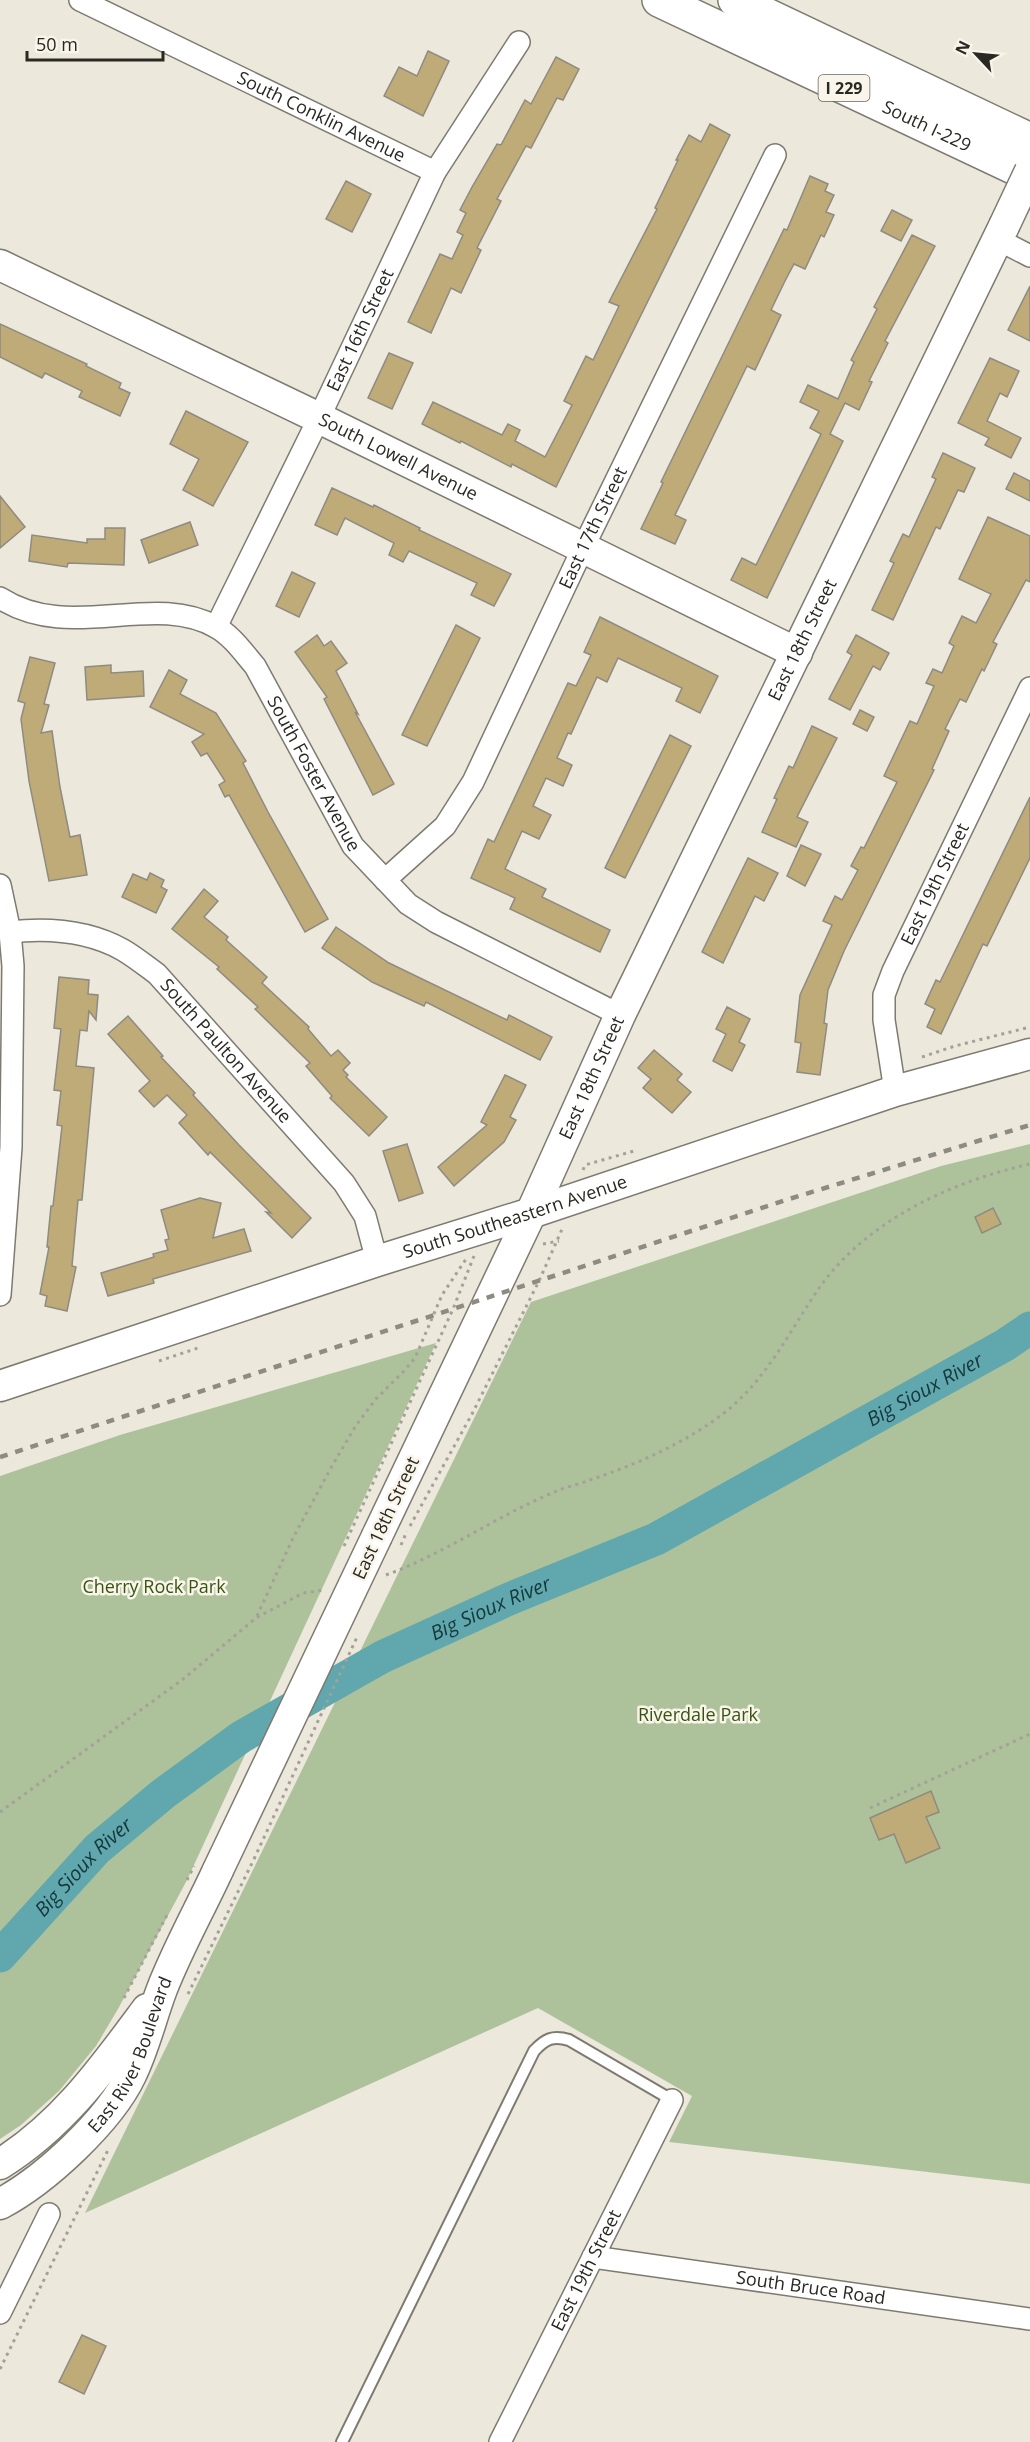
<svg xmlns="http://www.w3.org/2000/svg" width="1030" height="2442" font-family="'Open Sans',sans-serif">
	<rect width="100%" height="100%" fill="#ece8dc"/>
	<!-- green -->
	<g fill="#adc29b">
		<polygon points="1030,1144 1030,2184 669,2142 692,2096 538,2008 85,2213 531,1302 941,1166"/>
		<polygon points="436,1343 187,1880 118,2009 96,2046 59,2091 21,2125 0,2139 0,1476 120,1435"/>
	</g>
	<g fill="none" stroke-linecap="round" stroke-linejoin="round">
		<!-- river -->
		<path stroke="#60a7ae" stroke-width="33" id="s1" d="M0 1956 97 1849 163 1794 241 1737 382 1657 509 1599 656 1539 1005 1345 1030 1328"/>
	</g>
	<!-- building -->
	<g fill="#beab78" stroke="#8f8b81" stroke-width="1.5">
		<polygon points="428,51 449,61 423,116 384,96 399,67 417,76"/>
		<polygon points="556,57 579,69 563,100 557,98 531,148 526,146 497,199 501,201 477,248 481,250 461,293 451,288 431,333 408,322 440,254 452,259 463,235 457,232 466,213 460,210 472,187 497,144 501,145 525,100 531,104"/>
		<polygon points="710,124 730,135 556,487 512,464 511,467 461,441 460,443 422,424 433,402 502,435 508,424 520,430 515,441 545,457 572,405 564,401 586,356 593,360 619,306 609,302 657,209 655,208 678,160 676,160 689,135 701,142"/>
		<polygon points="810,176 828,184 825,191 834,195 826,212 834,215 824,237 821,235 805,269 794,264 785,281 771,310 781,315 755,370 747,366 675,515 686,520 675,544 641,529 663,483 661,482 784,229 787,230"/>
		<polygon points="346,181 371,194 352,232 326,219"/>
		<polygon points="892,210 912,220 901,241 881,231"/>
		<polygon points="912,235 935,246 885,341 888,343 869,381 872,382 859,410 845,403 830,434 843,441 767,598 731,580 742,558 756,565 821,434 810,428 819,411 800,402 808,385 838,399 854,362 851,360 877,309 874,307"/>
		<polygon points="1030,286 1030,341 1008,330"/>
		<polygon points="0,324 87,364 86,366 121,383 119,388 130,393 120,416 79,397 82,391 45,373 42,378 0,357"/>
		<polygon points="389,353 413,363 392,409 368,398"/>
		<polygon points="990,358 1019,371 1007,397 1000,393 987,421 1021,438 1011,458 985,445 989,438 958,423"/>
		<polygon points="186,411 248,442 213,506 183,490 199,459 170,444"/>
		<polygon points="943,453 975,468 964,492 958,490 940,529 936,527 893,620 872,610 894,563 890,561 903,534 909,537 936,479 932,477"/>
		<polygon points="1014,473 1030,481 1030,501 1006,489"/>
		<polygon points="332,488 373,507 374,505 420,528 419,530 511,574 494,606 471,595 477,583 409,551 403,562 389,555 394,543 345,518 337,535 315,525"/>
		<polygon points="0,496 25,527 0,548"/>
		<polygon points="988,517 1030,536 1030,582 1026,580 993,642 997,644 984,671 982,669 966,702 960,699 945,729 949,731 932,769 934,770 844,951 828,990 824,1023 827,1024 820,1075 797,1072 801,1043 795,1042 800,995 832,925 823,921 835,896 842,900 858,870 851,866 861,847 864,848 897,782 884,776 910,721 917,724 934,686 926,683 933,669 942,673 954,646 949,643 962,616 976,623 991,594 959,579"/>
		<polygon points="190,522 198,545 149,563 141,540"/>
		<polygon points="105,528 125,528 124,565 68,563 67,567 29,561 32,535 87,543 87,539 105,539"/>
		<polygon points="292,572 315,583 299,617 276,606"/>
		<polygon points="600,617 718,676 700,713 676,701 682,688 618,658 607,682 597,677 571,734 568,733 557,758 572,765 563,786 546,778 533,806 551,815 539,839 522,831 505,869 546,889 542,897 610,930 600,952 510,909 515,898 471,878 488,839 494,842 568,683 576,686 591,655 584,652"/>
		<polygon points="456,625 480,638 427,746 402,735"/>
		<polygon points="317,635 324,646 331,641 347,663 336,671 358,714 355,712 394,784 373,795 324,699 327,697 295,652"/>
		<polygon points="856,635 889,653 880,670 873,666 850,710 829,699 852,655 847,652"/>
		<polygon points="30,657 55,663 44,704 49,705 41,733 52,731 60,787 70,837 80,835 87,875 49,881 29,781 21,719 25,703 18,701"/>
		<polygon points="111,665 111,673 143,671 144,696 87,700 85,667"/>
		<polygon points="169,670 187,680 180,694 216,713 246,761 243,763 268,812 328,919 305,932 229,795 225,797 219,785 225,781 207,753 201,756 192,742 204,734 150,707"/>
		<polygon points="860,710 874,717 867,731 853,724"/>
		<polygon points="812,726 837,738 797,817 808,822 796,847 762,832 777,799 774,798 789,766 793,768"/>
		<polygon points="670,735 691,746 625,878 605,868"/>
		<polygon points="1030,797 1030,858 987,946 983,944 941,1034 927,1027 935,1009 925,1004 936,980 940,982"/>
		<polygon points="801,845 821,854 805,886 787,876"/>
		<polygon points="748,858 778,873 764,901 755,896 723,963 702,952"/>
		<polygon points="150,873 164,880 161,887 167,890 156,913 122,897 133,874 147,880"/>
		<polygon points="204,889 218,901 204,917 228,937 226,940 267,977 262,983 309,1027 308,1029 331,1056 338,1050 350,1063 343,1070 348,1075 346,1077 387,1117 369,1136 330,1098 332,1096 306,1066 310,1063 255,1009 258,1007 217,969 219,967 172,929"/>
		<polygon points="336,927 389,963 507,1020 509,1015 552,1037 540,1060 426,1002 424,1006 372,982 322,948"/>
		<polygon points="59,977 89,980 88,994 98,995 96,1020 89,1011 87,1031 80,1030 76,1066 94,1068 82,1200 78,1200 72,1266 76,1267 67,1311 45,1306 47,1296 40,1294 49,1247 47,1247 51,1206 53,1206 62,1126 57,1125 61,1091 54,1090 61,1029 54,1028"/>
		<polygon points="727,1007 750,1019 739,1042 745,1045 732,1071 713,1061 726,1034 716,1029"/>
		<polygon points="128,1016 163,1056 161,1057 195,1093 193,1095 239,1145 311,1218 292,1238 266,1212 271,1213 210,1152 208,1155 179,1123 187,1115 167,1095 154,1107 139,1091 150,1081 108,1034"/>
		<polygon points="654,1050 682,1074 677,1080 691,1092 672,1113 643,1088 651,1079 638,1068"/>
		<polygon points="505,1075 526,1085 510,1117 516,1120 504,1142 454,1186 438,1167 487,1125 481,1122"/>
		<polygon points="407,1144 423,1193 399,1201 383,1151"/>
		<polygon points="200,1198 221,1203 213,1238 244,1229 251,1251 153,1279 154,1283 108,1296 101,1273 154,1257 153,1254 168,1250 165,1240 169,1239 161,1210"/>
		<polygon points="993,1208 1001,1224 982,1233 975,1217"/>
		<polygon points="931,1791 939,1812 926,1817 940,1848 906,1863 894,1834 879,1840 870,1818"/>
		<polygon points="82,2335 106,2346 84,2394 59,2382"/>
	</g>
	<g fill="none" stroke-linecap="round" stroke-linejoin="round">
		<!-- lane casing -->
		<g stroke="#7e7a70" stroke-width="14">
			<path id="lane" d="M342 2442 534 2051C545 2039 553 2035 569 2040L672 2100"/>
		</g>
		<!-- street casing -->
		<g stroke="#7e7a70" stroke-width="24">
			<g id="street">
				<path id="s2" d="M80 0 435 172"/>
				<polyline points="997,239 1030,256"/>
				<path id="s3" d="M0 598C70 643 152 591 216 627 232 636 243 652 255 666L353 846 408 904 436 922 620 1015"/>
				<path id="s4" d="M216 627 319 418 435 172 519 42"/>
				<path id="s5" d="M385 880 445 826 473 782 583 548 775 155"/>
				<polyline points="0,885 10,932 13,966 11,1147 0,1295"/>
				<path id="s6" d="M10 932C47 928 89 931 123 950 135 957 146 966 157 974L344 1183 365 1216 377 1261"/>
				<path id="s7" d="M895 1091 884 1020V995L893 971 1030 688"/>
				<path id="s8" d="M593 2257 1030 2319"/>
				<polyline points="0,2313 49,2214"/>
				<path id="s9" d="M500 2442 672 2100"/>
			</g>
		</g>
		<!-- secondary casing -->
		<g stroke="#7e7a70" stroke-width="33">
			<g id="secondary">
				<path id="s10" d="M0 265 319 418 797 653"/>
				<path id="s11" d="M0 1386 377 1261 531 1213 895 1091 1030 1054"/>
				<path id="s12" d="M377 1536 531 1213 620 1015 1004 226"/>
				<path d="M0 2164C63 2125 104 2067 147 2009"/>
				<path id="s13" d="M0 2204C45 2180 109 2121 131 2075 145 2046 151 2018 162 1989 178 1948 200 1909 218 1870"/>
			</g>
		</g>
		<!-- highway casing -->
		<g stroke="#7e7a70" stroke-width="36">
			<g id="highway">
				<path id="s14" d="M659 0 1030 175"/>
				<polyline points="735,0 1030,140"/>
			</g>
		</g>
		<!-- path -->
		<g stroke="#a4a198" stroke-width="3" stroke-dasharray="3 4.5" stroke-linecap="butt">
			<polyline points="922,1057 955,1046 1030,1027"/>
			<polyline points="583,1170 585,1165 634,1151"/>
			<polyline points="543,1244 559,1241"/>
			<polyline points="159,1361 201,1347"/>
			<polyline points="410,1526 472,1414 539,1281 563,1227"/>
			<polyline points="344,1546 453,1309 474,1256"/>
			<path d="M386 1575C446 1553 498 1515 557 1491 566 1487 577 1485 587 1481 635 1465 684 1444 724 1413 766 1380 788 1334 817 1291 865 1221 950 1182 1030 1164"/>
			<polyline points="257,1616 293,1538 332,1466 355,1427 375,1400 404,1371 415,1358 442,1295 466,1259"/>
			<polyline points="870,1808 1030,1734"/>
			<polyline points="0,1812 182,1680 256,1618 303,1593 324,1590"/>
			<polyline points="188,1994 254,1859"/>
			<polyline points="124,1998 168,1913"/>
			<polyline points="0,2369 108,2150"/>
		</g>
		<!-- lane -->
		<use href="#lane" stroke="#fff" stroke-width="10"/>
		<!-- street -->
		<use href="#street" stroke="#fff" stroke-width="21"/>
		<!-- secondary -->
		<use href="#secondary" stroke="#fff" stroke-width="30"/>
		<!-- highway -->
		<use href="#highway" stroke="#fff" stroke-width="33"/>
		<!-- rail -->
		<polyline stroke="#8e8b82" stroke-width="4.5" stroke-dasharray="8 8" stroke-linecap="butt" points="0,1457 786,1200 1030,1125"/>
		<!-- secondary-bridge casing -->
		<g stroke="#7e7a70" stroke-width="33" stroke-linecap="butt">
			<g id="secondary-bridge">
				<polyline points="1004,226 1030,171"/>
				<polyline points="218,1870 377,1536"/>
			</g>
		</g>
		<!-- path-bridge -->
		<g stroke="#a4a198" stroke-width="3" stroke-dasharray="3 4.5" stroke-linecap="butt">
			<polyline points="401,1545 407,1531"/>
			<polyline points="254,1859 358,1635"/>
			<polyline points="187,1880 194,1866"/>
		</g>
		<!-- secondary-bridge -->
		<use href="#secondary-bridge" stroke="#fff" stroke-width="30"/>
	</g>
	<g text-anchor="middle" stroke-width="5" stroke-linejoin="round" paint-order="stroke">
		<!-- shield labels -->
		<rect fill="#faf5ea" stroke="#68665f" stroke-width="1.5" x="818.5" y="75" width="51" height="26" rx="4.5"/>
		<g font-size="16" font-weight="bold" fill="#292823">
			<text x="844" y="94">I 229</text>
		</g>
		<!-- street labels -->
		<g font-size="18" fill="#292823" stroke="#faf5ea">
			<text dy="6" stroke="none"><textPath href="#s2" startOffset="268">South Conklin Avenue</textPath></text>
			<text dy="6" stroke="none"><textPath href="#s14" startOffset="296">South I-229</textPath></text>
			<text dy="6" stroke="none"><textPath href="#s4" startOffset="330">East 16th Street</textPath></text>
			<text dy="6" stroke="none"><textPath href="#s10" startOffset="442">South Lowell Avenue</textPath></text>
			<text dy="6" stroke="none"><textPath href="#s5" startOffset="414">East 17th Street</textPath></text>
			<text dy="6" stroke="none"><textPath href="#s12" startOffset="992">East 18th Street</textPath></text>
			<text dy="6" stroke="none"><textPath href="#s3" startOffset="400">South Foster Avenue</textPath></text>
			<text dy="6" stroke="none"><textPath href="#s7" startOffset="219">East 19th Street</textPath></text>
			<text dy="6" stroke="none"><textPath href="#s6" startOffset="261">South Paulton Avenue</textPath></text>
			<text dy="6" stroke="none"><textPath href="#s12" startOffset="506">East 18th Street</textPath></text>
			<text dy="6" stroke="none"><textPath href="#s11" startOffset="542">South Southeastern Avenue</textPath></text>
			<text transform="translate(386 1518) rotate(-65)" y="6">East 18th Street</text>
			<text dy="6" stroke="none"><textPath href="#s13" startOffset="204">East River Boulevard</textPath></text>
			<text dy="6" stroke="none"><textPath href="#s9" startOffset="192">East 19th Street</textPath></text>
			<text dy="6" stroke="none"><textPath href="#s8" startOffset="220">South Bruce Road</textPath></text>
		</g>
		<!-- park labels -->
		<g font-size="18" fill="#365510" stroke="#faf5ea">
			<text x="154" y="1593">Cherry Rock Park</text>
			<text x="698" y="1721">Riverdale Park</text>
		</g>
		<!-- water labels -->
		<g font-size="20" font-style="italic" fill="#15383c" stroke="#faf5ea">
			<text dy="7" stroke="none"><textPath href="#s1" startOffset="1095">Big Sioux River</textPath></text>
			<text dy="7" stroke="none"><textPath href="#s1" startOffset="608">Big Sioux River</textPath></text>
			<text dy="7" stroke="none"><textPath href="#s1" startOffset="122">Big Sioux River</textPath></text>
		</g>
	</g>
	<!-- north arrow -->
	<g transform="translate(976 54) rotate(296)" stroke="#faf5ea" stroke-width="4.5" paint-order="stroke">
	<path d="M0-4.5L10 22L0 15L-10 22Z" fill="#292823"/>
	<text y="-9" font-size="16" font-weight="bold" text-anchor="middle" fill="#292823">N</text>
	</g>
	<!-- scale -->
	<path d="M27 51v9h136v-9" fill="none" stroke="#292823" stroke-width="3"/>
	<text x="36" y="51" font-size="18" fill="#292823" stroke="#faf5ea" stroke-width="4.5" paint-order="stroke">50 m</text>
</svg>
